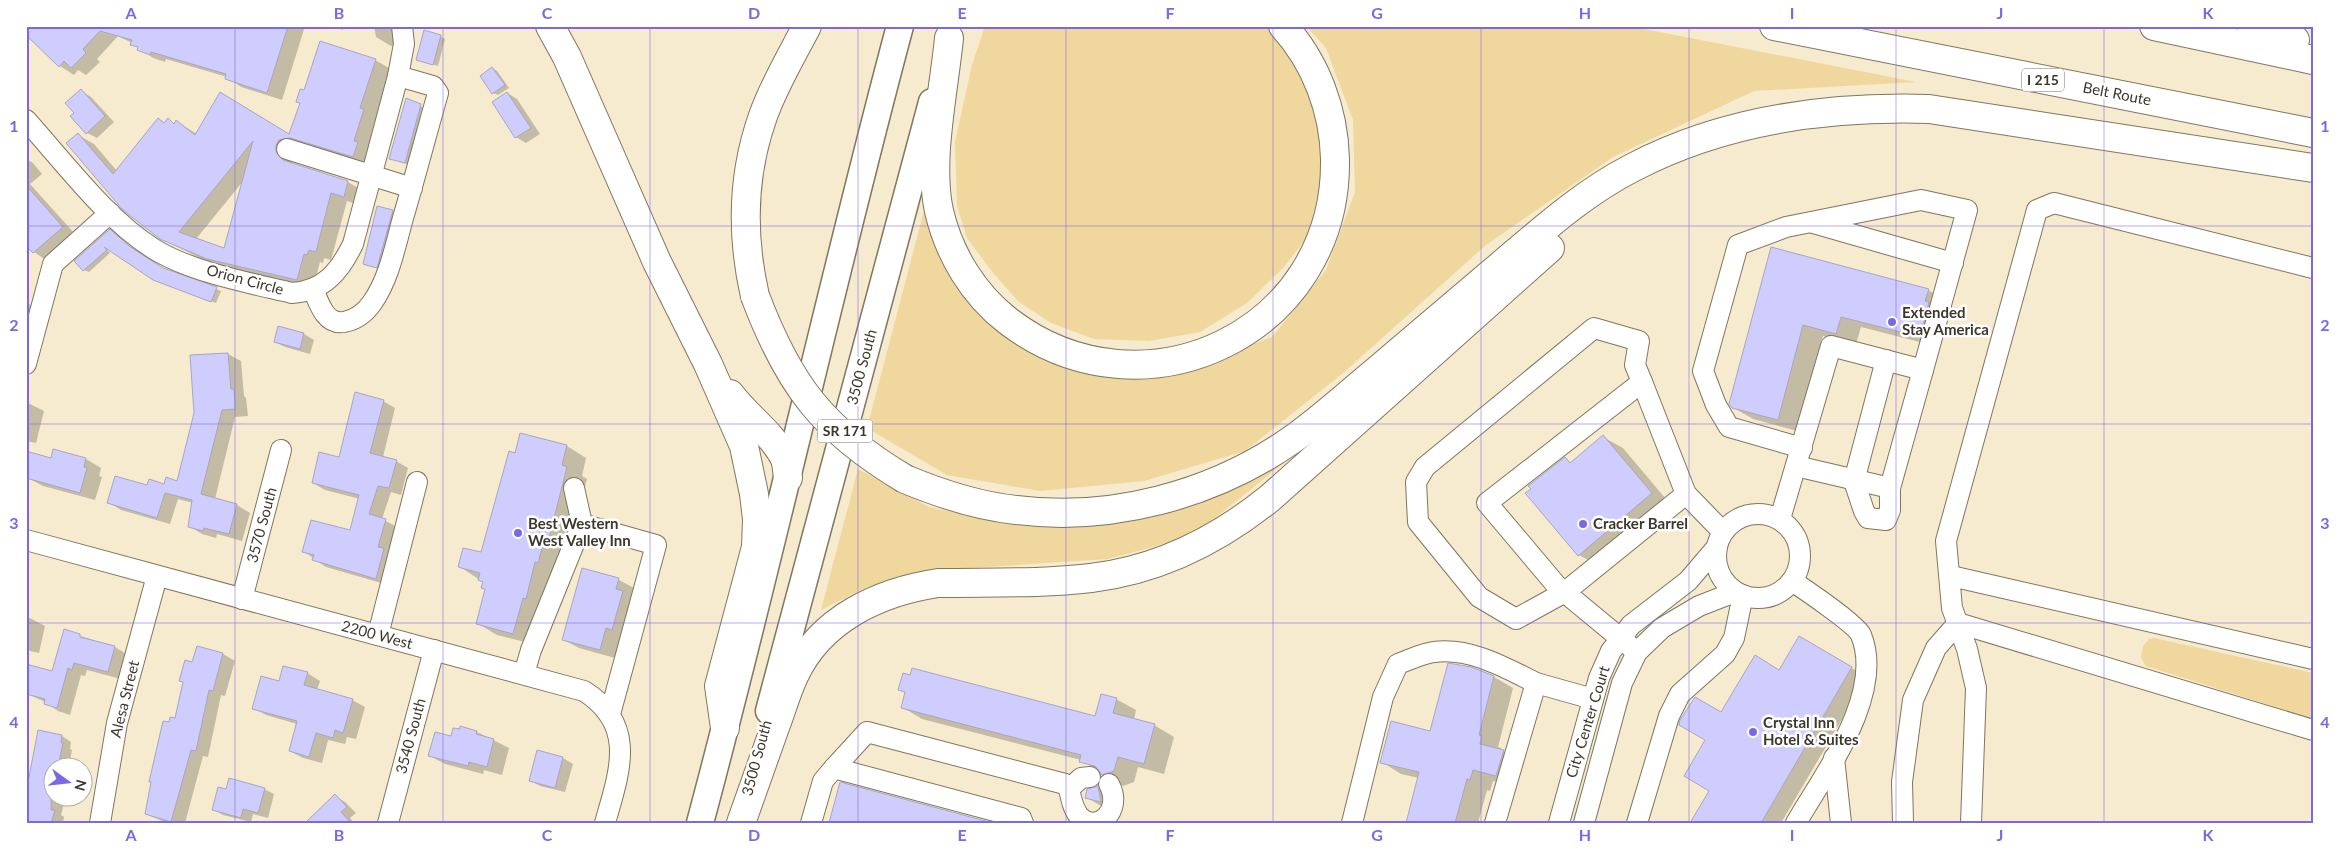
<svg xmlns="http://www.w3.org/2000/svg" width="2339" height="849" font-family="Lato,sans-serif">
	<rect width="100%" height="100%" fill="#f6eacf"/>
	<!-- green -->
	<g fill="#f0d79d">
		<polygon points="985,26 1273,26 1305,70 1324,154 1320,186 1308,236 1283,268 1247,303 1200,332 1149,341 1094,339 1051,323 1019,302 994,274 967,238 957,206 955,142 972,65"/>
		<polygon points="1306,26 1629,26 1916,82 1754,91 1613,157 1486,245 1342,374 1245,451 1144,481 1040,491 947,475 867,428 925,207 966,296 1032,352 1108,375 1183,371 1272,337 1326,270 1355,192 1353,120 1326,48"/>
		<polygon points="1323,431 1193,536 1108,559 925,571 867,587 821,610 858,469 929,507 998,521 1079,523"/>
		<polygon points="2154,638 2313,673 2313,719 2146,666 2141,658 2143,646 2149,639"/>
	</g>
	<!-- shadow -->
	<g fill="#0003" fill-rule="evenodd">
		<polygon points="30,26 305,26 282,100 241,87 227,77 166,59 165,62 153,58 132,43 118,36 97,59 100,62 86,75 78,70 74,75 60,66 26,34"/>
		<polygon points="333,26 344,26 343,30"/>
		<polygon points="374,26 402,26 405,43 391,46 376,37"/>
		<polygon points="440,36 445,39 438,66 417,60"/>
		<path d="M375 60 391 69 376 117 379 119 369 165 291 154V162L293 165 348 182 363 191 359 205 347 201 331 260 324 258 323 263 320 262 313 288 242 271 241 273 207 262 161 238 78 135 94 144 117 171 159 119 165 123 168 120 175 124 177 122 197 134 290 136 301 104 297 102 305 91ZM244 180 225 249 196 239Z"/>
		<polygon points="492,68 497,71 509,88 498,95 493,93"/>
		<polygon points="81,91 91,97 114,122 97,138 87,133 75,113"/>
		<polygon points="507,93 517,99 540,134 526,143 516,137 493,103"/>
		<polygon points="406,100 425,108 409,165 390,158"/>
		<polygon points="26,159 33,163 42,174 30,184 75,234 46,260 34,252 26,244"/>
		<polygon points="392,211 397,214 381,269 368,266 364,263"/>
		<polygon points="114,234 134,250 164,269 221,291 216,303 159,282 105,247 110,253 89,272 84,270"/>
		<polygon points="1772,248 1928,290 1948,302 1939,347 1861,327 1856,344 1823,336 1797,431 1753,419 1732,407"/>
		<polygon points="26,303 33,306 26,334"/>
		<polygon points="279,327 304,334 314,340 310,354 285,347 275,342"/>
		<polygon points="228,354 241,361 244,396 246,398 248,416 235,417 215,499 237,505 250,513 242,541 217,534 216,538 202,534 189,526 193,503 178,499 170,524 121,510 108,502 148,487 178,482 196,413 191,357"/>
		<polygon points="383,401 395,408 383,457 396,461 408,468 401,495 391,492 382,519 397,527 388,585 326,567 303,551 351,532 360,499 325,490 313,483 340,458"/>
		<polygon points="26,402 44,411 36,443 26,441"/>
		<polygon points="1603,437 1623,448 1671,505 1599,566 1579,555 1565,459 1572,463"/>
		<polygon points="567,446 586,458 582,476 587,479 567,553 533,644 497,635 477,623 486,589 484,583 459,566 482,554 516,455"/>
		<polygon points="54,451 86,459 101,468 99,476 102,477 95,500 43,486 28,478 52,459"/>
		<polygon points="583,570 619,580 634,588 631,597 637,601 615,658 579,648 564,640"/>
		<polygon points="26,616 45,626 39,653 26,650"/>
		<polygon points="65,631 115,647 128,655 121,679 87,670 85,676 81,675 70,715 58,711 45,702 26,693 53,673"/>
		<polygon points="1800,638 1867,677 1781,823 1692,823 1710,791 1722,714 1780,671"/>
		<polygon points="198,647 223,654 235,661 225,696 221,695 208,757 203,756 185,823 167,823 146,814 170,724 176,719 184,682 181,681 193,664"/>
		<polygon points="307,673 320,681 317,690 352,700 365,707 356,739 347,737 345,744 328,740 322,763 303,758 290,751 297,724 266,715 253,708 280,683"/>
		<polygon points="1494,677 1513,688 1498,747 1501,748 1501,751 1523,763 1516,787 1493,781 1490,791 1487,790 1478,823 1407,823 1419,778 1401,774 1382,762 1431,732"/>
		<polygon points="900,689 1096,718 1116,699 1136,710 1134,720 1154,725 1174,737 1164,774 1138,767 1134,782 1123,786 1081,760 922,719 902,707 906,693"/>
		<polygon points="461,728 477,732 509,748 502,775 484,770 483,774 445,764 430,756 460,731"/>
		<polygon points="62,736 71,742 70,749 72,750 69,766 52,766 52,796 66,796 61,815 64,817 63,823 26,823"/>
		<polygon points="538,752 563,758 573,764 565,792 540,786 530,780"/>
		<polygon points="1097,787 1117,799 1106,809 1086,797"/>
		<polygon points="264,789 274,794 268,818 253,814 251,822 223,815 213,809 227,791"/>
		<polygon points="335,796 345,802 356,813 350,818 354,823 315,823"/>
	</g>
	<!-- building -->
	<g fill="#cfcdfe" stroke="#a7a6c1" fill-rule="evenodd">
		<polygon points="26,26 288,26 267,93 225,79 226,74 151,52 150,55 137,50 138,47 130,45 132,40 100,31 83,49 86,53 71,68 64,61 59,67 26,35"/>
		<polygon points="424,30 441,35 433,65 416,60"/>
		<path d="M320 41 376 59 360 108 364 109 354 141 358 142 353 157 290 138 279 140 276 145V152L283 160 348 181 344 197 331 193 316 252 309 250 307 255 304 254 297 280 207 259 160 239 123 210 66 143 78 133 113 174 158 118 164 123 168 118 174 124 176 120 195 135 220 92 289 134 300 103 296 102 300 89 304 90ZM253 141 224 248 179 232Z"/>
		<polygon points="492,67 505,85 492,94 480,76"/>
		<polygon points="81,89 105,116 86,134 70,116 74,113 65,103"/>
		<polygon points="507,92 531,128 515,138 492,102"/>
		<polygon points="406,98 421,104 405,163 389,159"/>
		<polygon points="26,185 63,227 33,253 26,246"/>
		<polygon points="377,206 393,210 377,268 363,264"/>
		<polygon points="110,229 129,246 163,268 217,287 211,302 153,280 104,247 107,250 83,271 74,261"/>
		<polygon points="1771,247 1929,289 1925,301 1929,302 1920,337 1841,317 1836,334 1803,325 1778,420 1732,408 1729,404"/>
		<polygon points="278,326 304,333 300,349 274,342"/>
		<polygon points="228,353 231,389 234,389 235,409 222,410 201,494 237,504 229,534 204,528 203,531 188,527 192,500 165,493 157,518 107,503 115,476 147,485 149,479 164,484 166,477 177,481 194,413 190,355"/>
		<polygon points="355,392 384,400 370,453 397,460 389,488 378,486 369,514 386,519 378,547 384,548 376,579 312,560 314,555 302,552 311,520 350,530 359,495 312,483 319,452 339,457"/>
		<polygon points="520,433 567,445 562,465 567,467 548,542 544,541 538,563 535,562 526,599 523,598 513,634 476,624 485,589 481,588 483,582 478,580 480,573 458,567 463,548 481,552 509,451 515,453"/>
		<polygon points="1603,435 1652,493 1578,556 1525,493 1531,489 1528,486 1565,457 1570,463"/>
		<polygon points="53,449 86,458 84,467 87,468 80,493 26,478 26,451 51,458"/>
		<polygon points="582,568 619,578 616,589 623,591 612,630 606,628 600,650 562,640"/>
		<polygon points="64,629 80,634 80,637 115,646 108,672 74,663 72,670 68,668 57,708 44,704 45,699 26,694 26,664 52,671"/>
		<polygon points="1799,636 1852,667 1761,823 1690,823 1709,791 1684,776 1705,740 1679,725 1680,720 1695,697 1721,712 1755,655 1779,670"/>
		<polygon points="197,646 223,653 213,691 209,690 196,751 191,750 171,822 145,814 151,782 149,782 163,721 169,722 170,717 175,718 183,682 179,681 185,660 192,662"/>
		<polygon points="1448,663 1471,667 1494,676 1479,735 1482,736 1480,744 1504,750 1496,776 1473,770 1470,780 1467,779 1455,823 1406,823 1419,772 1380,763 1391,721 1430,731"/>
		<polygon points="283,666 308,672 304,685 353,699 343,733 335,730 333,738 316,733 309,757 289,751 297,721 252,709 261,676 279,681"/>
		<polygon points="912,668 1095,716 1101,694 1117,698 1113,713 1155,724 1144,764 1118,757 1114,771 1102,775 1095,766 1079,762 1081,755 901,708 905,692 898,690 903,673 910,675"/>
		<polygon points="460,726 477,731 476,734 494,739 487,767 469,762 468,766 428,756 435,732 451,736 453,728 460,729"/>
		<polygon points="38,730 62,735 61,743 63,743 58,766 52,766 51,810 55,810 51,823 26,823 26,793"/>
		<polygon points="537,750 563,757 555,788 529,781"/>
		<polygon points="229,778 265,788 258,813 243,809 241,818 212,810 218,787 226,789"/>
		<polygon points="840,782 993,823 829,823"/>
		<polygon points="1098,786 1101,802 1085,798 1087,789"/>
		<polygon points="335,794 347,807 341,812 351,823 305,823"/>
	</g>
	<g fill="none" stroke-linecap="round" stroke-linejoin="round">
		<!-- minor casing -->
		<g stroke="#81765e" stroke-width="22">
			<g id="minor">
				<path d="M26 120C64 162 106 219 154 249 191 272 250 283 292 293 324 291 340 271 353 244L398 76 404 44 402 26"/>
				<polyline points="287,149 412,188"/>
				<polyline points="1813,223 1953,263"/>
				<path d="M313 289C319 303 325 325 344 322 355 320 365 313 372 303 389 279 395 247 403 218 415 177 426 135 438 93L433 86 398 76"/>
				<polyline points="1886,360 1854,481 1864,511 1868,518 1886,520 1890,510 1890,488 1923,370"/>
				<polyline points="26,364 53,264 110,213"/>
				<polyline points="1642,382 1635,365 1639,341 1594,328 1425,467 1416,482 1418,522 1479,597 1516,619 1565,592 1686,494"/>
				<polyline points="1796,466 1890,488"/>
				<polyline points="574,488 582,524 656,545 610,714"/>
				<circle cx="1758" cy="556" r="42"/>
				<polyline points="1780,519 1831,346 1923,370 1967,210 1921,200 1786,227 1738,245 1703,371 1716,405 1729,427 1802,448"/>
				<path d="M26 540 584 691C638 725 619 773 605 823"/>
				<polyline points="1951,576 2313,659"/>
				<path d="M1792 581C1804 589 1856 624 1861 635 1885 694 1825 773 1796 823"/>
				<polyline points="242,599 281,450"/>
				<polyline points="378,635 417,482"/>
				<polyline points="1637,652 1557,586 1487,503 1642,382 1686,494 1723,532"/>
				<polyline points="524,674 531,650 582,524"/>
				<polyline points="1834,758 1841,823"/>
				<polyline points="834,768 867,732 1065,784 1069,789"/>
				<path d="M1090 777 1081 778 1069 789C1071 798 1073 809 1079 816 1096 835 1124 811 1109 784"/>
				<polyline points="100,823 117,723 157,576"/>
				<polyline points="388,823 434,650"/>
				<polyline points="811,823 823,781 834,768 1021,818 1023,823"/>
				<path d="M1352 823 1383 697 1398 664C1409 660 1423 653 1434 652 1470 647 1506 668 1536 683"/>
				<polyline points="1495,823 1536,683 1593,699"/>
				<polyline points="1559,823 1599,678 1611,651 1631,625 1688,581 1717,547"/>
				<polyline points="1584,823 1622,683 1637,652 1662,628 1699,606 1735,592"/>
				<polyline points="1637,823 1669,716 1680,694 1725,654 1734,638 1743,595"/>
				<polyline points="1903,823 1902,782 1913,700 1936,648 1958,623 2313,730"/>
				<polyline points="1971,823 1976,688 1967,649 1952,608 1946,541 2037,210 2054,203 2313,268"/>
			</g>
		</g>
		<!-- major casing -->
		<g stroke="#81765e" stroke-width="29">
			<g id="major">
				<polyline points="769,711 932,102"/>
				<path d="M700 823C771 558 829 291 900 26"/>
			</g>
		</g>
		<!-- highway casing -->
		<g stroke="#81765e" stroke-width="30">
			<g id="highway">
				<polyline points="550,26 567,57 657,262 708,364 744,446 754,494 757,519 756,547 719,686 725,728"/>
				<polyline points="1774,26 2313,133"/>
				<polyline points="2154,26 2313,60"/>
				<polyline points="2251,26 2295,40"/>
				<path d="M949 38C944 90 928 161 939 211 949 254 973 294 1008 321 1144 425 1338 332 1335 159 1334 111 1316 62 1283 26"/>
				<path d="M755 296C741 235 742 175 763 116 774 85 792 55 807 26"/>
				<path d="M730 394C746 416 773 434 785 459 787 465 787 472 788 478"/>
				<path d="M905 479C941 494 978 506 1016 510 1111 522 1212 495 1290 441 1320 420 1347 395 1375 372 1415 338 1454 305 1494 271 1538 234 1581 194 1632 168 1723 120 1827 106 1929 109L2313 168"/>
				<path d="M741 823C752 792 763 761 774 730 781 712 786 693 794 676 820 619 879 592 938 583 989 582 1041 584 1091 578 1158 570 1218 540 1270 498L1550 248"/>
			</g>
		</g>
		<!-- minor -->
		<use href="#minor" stroke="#fff" stroke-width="20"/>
		<!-- major -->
		<use href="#major" stroke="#fff" stroke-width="26"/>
		<!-- highway -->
		<use href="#highway" stroke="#fff" stroke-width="28"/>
		<!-- highway-bridge casing -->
		<g stroke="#81765e" stroke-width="30" stroke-linecap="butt">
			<path id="highway-bridge" d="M755 296C789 386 823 430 905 479"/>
		</g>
		<!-- highway-bridge -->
		<use href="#highway-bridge" stroke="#fff" stroke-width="28"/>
	</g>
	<!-- grid -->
	<path fill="none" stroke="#7b68e3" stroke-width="1" stroke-opacity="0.55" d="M235 26V823M443 26V823M650 26V823M858 26V823M1066 26V823M1273 26V823M1481 26V823M1689 26V823M1896 26V823M2104 26V823M26 226H2313M26 424H2313M26 623H2313"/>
	<!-- markers -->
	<g fill="#7b68e3" stroke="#fff" stroke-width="2">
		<circle cx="1892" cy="322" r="5"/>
		<circle cx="1583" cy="524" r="5"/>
		<circle cx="518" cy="533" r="5"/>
		<circle cx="1753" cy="732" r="5"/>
	</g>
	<g text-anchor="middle" stroke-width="5" stroke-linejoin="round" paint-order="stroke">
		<!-- shield labels -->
		<g fill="#fff" stroke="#76736b" stroke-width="1">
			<rect x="2022" y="68.5" width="42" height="23" rx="4"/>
			<rect x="817.5" y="419.5" width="55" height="23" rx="4"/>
		</g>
		<g font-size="14" font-weight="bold" fill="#3c372c">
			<text x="2043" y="85">I 215</text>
			<text x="845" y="436">SR 171</text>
		</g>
		<!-- street labels -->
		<g font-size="15" fill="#3c372c" stroke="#fff">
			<text transform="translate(2117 94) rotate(11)" y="5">Belt Route</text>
			<text transform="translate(245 280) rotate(15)" y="5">Orion Circle</text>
			<text transform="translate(862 367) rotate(-75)" y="5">3500 South</text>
			<text transform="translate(262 525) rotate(-75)" y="5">3570 South</text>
			<text transform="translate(377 635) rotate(15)" y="5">2200 West</text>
			<text transform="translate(125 699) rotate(-76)" y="5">Alesa Street</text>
			<text transform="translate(1588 722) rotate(-73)" y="5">City Center Court</text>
			<text transform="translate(411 736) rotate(-75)" y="5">3540 South</text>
			<text transform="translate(757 758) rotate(-75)" y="5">3500 South</text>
		</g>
		<!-- poi labels -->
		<g font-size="15" font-weight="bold" fill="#3c372c" stroke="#fff" text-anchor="start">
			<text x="1902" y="318">Extended<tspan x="1902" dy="17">Stay America</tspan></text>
			<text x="528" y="529">Best Western<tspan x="528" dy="17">West Valley Inn</tspan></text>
			<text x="1593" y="529">Cracker Barrel</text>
			<text x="1763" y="728">Crystal Inn<tspan x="1763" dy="17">Hotel &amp; Suites</tspan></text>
		</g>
	</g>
	<!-- border -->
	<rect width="2339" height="849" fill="none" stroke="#ffffff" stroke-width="55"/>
	<!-- north arrow -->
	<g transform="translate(68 782) rotate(105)"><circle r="24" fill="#ffffff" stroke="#b1afab"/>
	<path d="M0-4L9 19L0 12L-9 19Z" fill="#7b68e3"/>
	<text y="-8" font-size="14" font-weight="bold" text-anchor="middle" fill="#3c372c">N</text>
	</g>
	<rect x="28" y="28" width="2284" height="794" fill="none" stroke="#7b68e3" stroke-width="2"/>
	<g font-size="16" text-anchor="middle" font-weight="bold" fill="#7b68e3">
		<text x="131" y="19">A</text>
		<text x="339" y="19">B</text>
		<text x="547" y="19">C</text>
		<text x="754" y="19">D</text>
		<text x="962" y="19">E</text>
		<text x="1170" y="19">F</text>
		<text x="1377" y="19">G</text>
		<text x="1585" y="19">H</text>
		<text x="1792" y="19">I</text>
		<text x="2000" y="19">J</text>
		<text x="2208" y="19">K</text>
		<text x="14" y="132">1</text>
		<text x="2325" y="132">1</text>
		<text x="14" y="331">2</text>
		<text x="2325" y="331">2</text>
		<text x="14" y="529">3</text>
		<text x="2325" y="529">3</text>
		<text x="14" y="728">4</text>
		<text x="2325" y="728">4</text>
		<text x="131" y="841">A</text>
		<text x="339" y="841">B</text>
		<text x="547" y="841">C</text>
		<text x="754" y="841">D</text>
		<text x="962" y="841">E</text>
		<text x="1170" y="841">F</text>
		<text x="1377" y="841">G</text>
		<text x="1585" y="841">H</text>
		<text x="1792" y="841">I</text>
		<text x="2000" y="841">J</text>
		<text x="2208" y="841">K</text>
	</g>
</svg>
